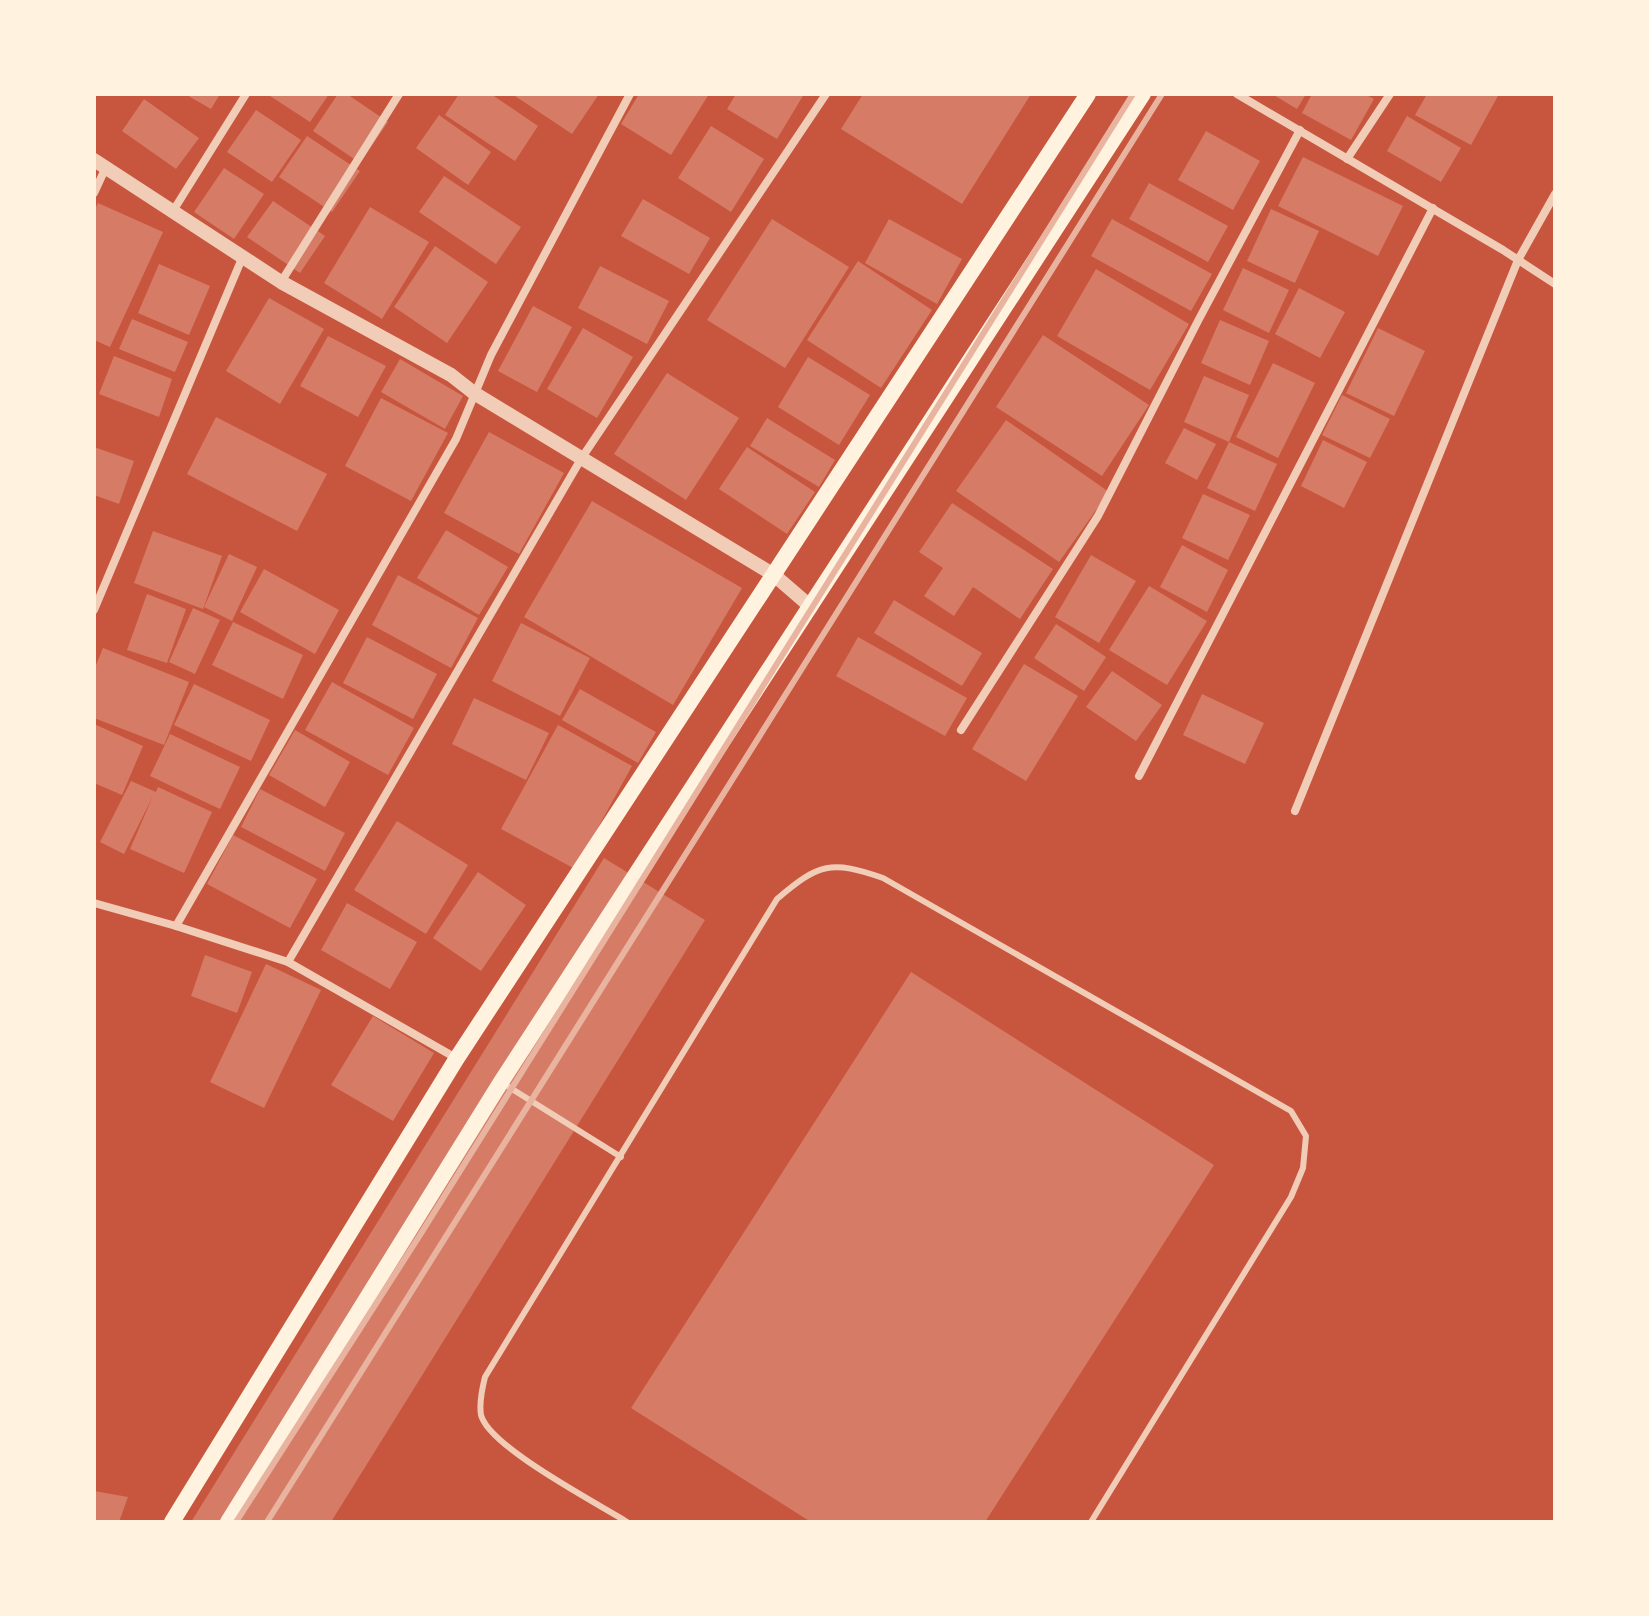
<svg xmlns="http://www.w3.org/2000/svg" width="1649" height="1616" font-family="'IBM Plex Sans',sans-serif">
	<rect width="100%" height="100%" fill="#c8553d"/>
	<!-- building -->
	<g fill="#d67c66">
		<polygon points="185,94 220,94 211,109"/>
		<polygon points="267,94 329,94 310,122"/>
		<polygon points="338,94 347,94 388,122 360,163 313,131"/>
		<polygon points="459,94 491,94 538,126 515,161 445,115"/>
		<polygon points="512,94 599,94 572,134"/>
		<polygon points="639,94 709,94 671,155 621,124"/>
		<polygon points="736,94 804,94 777,139 727,109"/>
		<polygon points="863,94 1031,94 962,204 841,129"/>
		<polygon points="1272,94 1306,94 1297,109"/>
		<polygon points="1312,94 1365,94 1374,99 1351,140 1302,113"/>
		<polygon points="1427,94 1499,94 1471,145 1415,115"/>
		<polygon points="144,99 199,138 176,169 122,131"/>
		<polygon points="256,110 301,140 272,182 227,152"/>
		<polygon points="439,115 491,152 468,185 416,148"/>
		<polygon points="1407,116 1461,148 1441,182 1387,151"/>
		<polygon points="711,126 764,159 731,212 678,178"/>
		<polygon points="1206,131 1260,161 1233,210 1178,180"/>
		<polygon points="307,136 360,171 332,212 279,177"/>
		<polygon points="1303,157 1403,206 1378,256 1278,206"/>
		<polygon points="224,168 264,194 234,239 194,212"/>
		<polygon points="444,176 521,227 496,264 419,212"/>
		<polygon points="1149,183 1228,226 1208,262 1129,219"/>
		<polygon points="643,199 710,238 689,274 621,236"/>
		<polygon points="273,201 325,236 300,273 247,237"/>
		<polygon points="98,203 163,232 110,347 94,340 94,211"/>
		<polygon points="370,207 429,242 382,319 324,283"/>
		<polygon points="1271,209 1319,231 1295,283 1247,261"/>
		<polygon points="772,219 849,267 785,368 707,320"/>
		<polygon points="889,219 962,259 937,304 865,263"/>
		<polygon points="1112,219 1212,274 1191,311 1091,256"/>
		<polygon points="435,246 488,282 447,343 394,307"/>
		<polygon points="858,261 932,310 881,388 807,340"/>
		<polygon points="159,264 210,286 189,335 138,313"/>
		<polygon points="600,266 669,301 647,344 578,308"/>
		<polygon points="1243,268 1289,290 1269,333 1223,310"/>
		<polygon points="1096,269 1189,324 1150,390 1057,336"/>
		<polygon points="1299,288 1345,312 1320,358 1275,334"/>
		<polygon points="269,298 324,329 280,404 226,371"/>
		<polygon points="533,306 572,327 537,392 498,371"/>
		<polygon points="132,319 188,342 175,372 119,349"/>
		<polygon points="1220,320 1269,341 1250,385 1201,363"/>
		<polygon points="583,328 633,357 597,418 547,389"/>
		<polygon points="1378,328 1425,351 1394,416 1346,393"/>
		<polygon points="1043,335 1149,405 1102,476 996,407"/>
		<polygon points="328,336 386,366 358,417 300,386"/>
		<polygon points="114,356 172,379 159,417 99,394"/>
		<polygon points="808,357 870,395 839,445 778,407"/>
		<polygon points="400,359 463,396 445,429 381,392"/>
		<polygon points="1273,363 1315,383 1278,458 1236,437"/>
		<polygon points="667,373 739,418 686,500 614,454"/>
		<polygon points="1204,376 1249,395 1229,442 1184,422"/>
		<polygon points="1342,395 1390,419 1370,458 1322,435"/>
		<polygon points="381,398 448,433 411,501 345,466"/>
		<polygon points="216,417 327,474 297,531 187,474"/>
		<polygon points="767,418 835,460 819,487 750,446"/>
		<polygon points="1006,420 1109,492 1059,562 956,491"/>
		<polygon points="1184,428 1216,444 1197,480 1165,463"/>
		<polygon points="489,432 564,473 519,554 444,513"/>
		<polygon points="1323,440 1367,462 1344,508 1301,486"/>
		<polygon points="1229,442 1277,464 1255,511 1207,488"/>
		<polygon points="94,447 134,461 119,504 94,495"/>
		<polygon points="747,447 815,492 787,534 719,489"/>
		<polygon points="1203,494 1250,515 1228,560 1182,538"/>
		<polygon points="592,501 742,588 673,705 524,617"/>
		<polygon points="952,503 1053,569 1020,619 973,587 954,616 924,596 943,568 919,552"/>
		<polygon points="446,530 508,567 479,615 417,578"/>
		<polygon points="153,531 222,556 203,609 134,583"/>
		<polygon points="1182,545 1228,570 1207,612 1160,587"/>
		<polygon points="229,554 257,567 232,621 204,607"/>
		<polygon points="1091,555 1136,581 1099,643 1055,617"/>
		<polygon points="264,569 339,610 315,654 240,612"/>
		<polygon points="398,575 478,618 451,668 372,625"/>
		<polygon points="1149,586 1207,621 1167,685 1109,650"/>
		<polygon points="147,594 186,609 167,663 127,650"/>
		<polygon points="894,600 982,653 962,686 874,633"/>
		<polygon points="193,608 220,620 195,674 169,662"/>
		<polygon points="233,622 303,655 283,699 212,665"/>
		<polygon points="521,623 590,658 560,716 492,681"/>
		<polygon points="1056,624 1106,657 1084,691 1034,658"/>
		<polygon points="367,637 437,674 413,719 343,683"/>
		<polygon points="858,637 967,698 945,736 836,676"/>
		<polygon points="103,648 189,682 164,745 94,718 94,670"/>
		<polygon points="1024,664 1078,696 1026,781 972,749"/>
		<polygon points="1112,671 1162,705 1136,741 1086,707"/>
		<polygon points="332,682 414,728 388,775 305,730"/>
		<polygon points="194,684 270,720 251,761 174,725"/>
		<polygon points="580,689 656,732 638,763 562,720"/>
		<polygon points="1202,694 1264,723 1245,764 1183,735"/>
		<polygon points="474,698 549,733 526,780 452,744"/>
		<polygon points="94,724 143,746 122,795 94,783"/>
		<polygon points="558,725 632,766 575,869 501,829"/>
		<polygon points="295,730 350,762 325,807 269,775"/>
		<polygon points="170,734 240,767 220,809 150,776"/>
		<polygon points="131,781 156,792 158,787 212,812 184,873 130,849 153,796 124,854 100,842"/>
		<polygon points="260,789 345,833 325,871 241,827"/>
		<polygon points="397,821 468,865 426,934 354,890"/>
		<polygon points="233,835 317,879 290,928 207,884"/>
		<polygon points="604,858 705,920 331,1522 191,1522"/>
		<polygon points="478,872 526,905 481,971 433,938"/>
		<polygon points="347,903 417,942 390,989 321,950"/>
		<polygon points="205,955 252,972 237,1013 191,996"/>
		<polygon points="266,964 321,990 264,1108 210,1082"/>
		<polygon points="911,972 1214,1165 985,1522 811,1522 631,1408"/>
		<polygon points="373,1016 434,1053 393,1121 331,1085"/>
		<polygon points="94,1491 128,1497 119,1522 94,1522"/>
	</g>
	<g fill="none" stroke-linecap="round" stroke-linejoin="round">
		<!-- service -->
		<g stroke="#f1ccb7" stroke-width="6">
			<polyline points="504,1084 621,1157"/>
			<path d="M627 1522C597 1503 489 1447 481 1415 479 1403 482 1389 485 1377L777 899C819 863 831 860 883 878L1291 1111 1306 1136 1303 1168 1291 1197 1091 1522"/>
		</g>
		<!-- minor -->
		<g stroke="#f1ccb7" stroke-width="8">
			<polyline points="1237,94 1503,250 1555,284"/>
			<polyline points="1347,159 1390,94"/>
			<polyline points="94,193 106,167"/>
			<polyline points="173,211 246,94"/>
			<polyline points="281,282 399,94"/>
			<polyline points="94,610 243,256"/>
			<polyline points="961,730 1098,516 1199,319 1300,130"/>
			<polyline points="1139,776 1433,208"/>
			<polyline points="1295,811 1518,260 1555,194"/>
			<polyline points="94,903 176,926 288,962 456,1058"/>
			<polyline points="176,926 456,439 491,355 630,94"/>
			<polyline points="288,962 581,459 826,94"/>
		</g>
		<!-- tertiary -->
		<polyline stroke="#f1ccb7" stroke-width="14" points="94,160 281,282 451,375 474,393 774,575 811,607"/>
		<!-- secondary -->
		<g stroke="#fff3e0" stroke-width="16">
			<polyline points="172,1522 457,1058 1088,94"/>
			<polyline points="228,1522 501,1082 1143,94"/>
		</g>
		<!-- rail -->
		<g stroke="#e9b49f" stroke-width="6">
			<polyline points="236,1522 420,1235 1133,94"/>
			<polyline points="267,1522 1162,94"/>
		</g>
	</g>
	<!-- border -->
	<rect width="1649" height="1616" fill="none" stroke="#fff3e0" stroke-width="192"/>
</svg>
